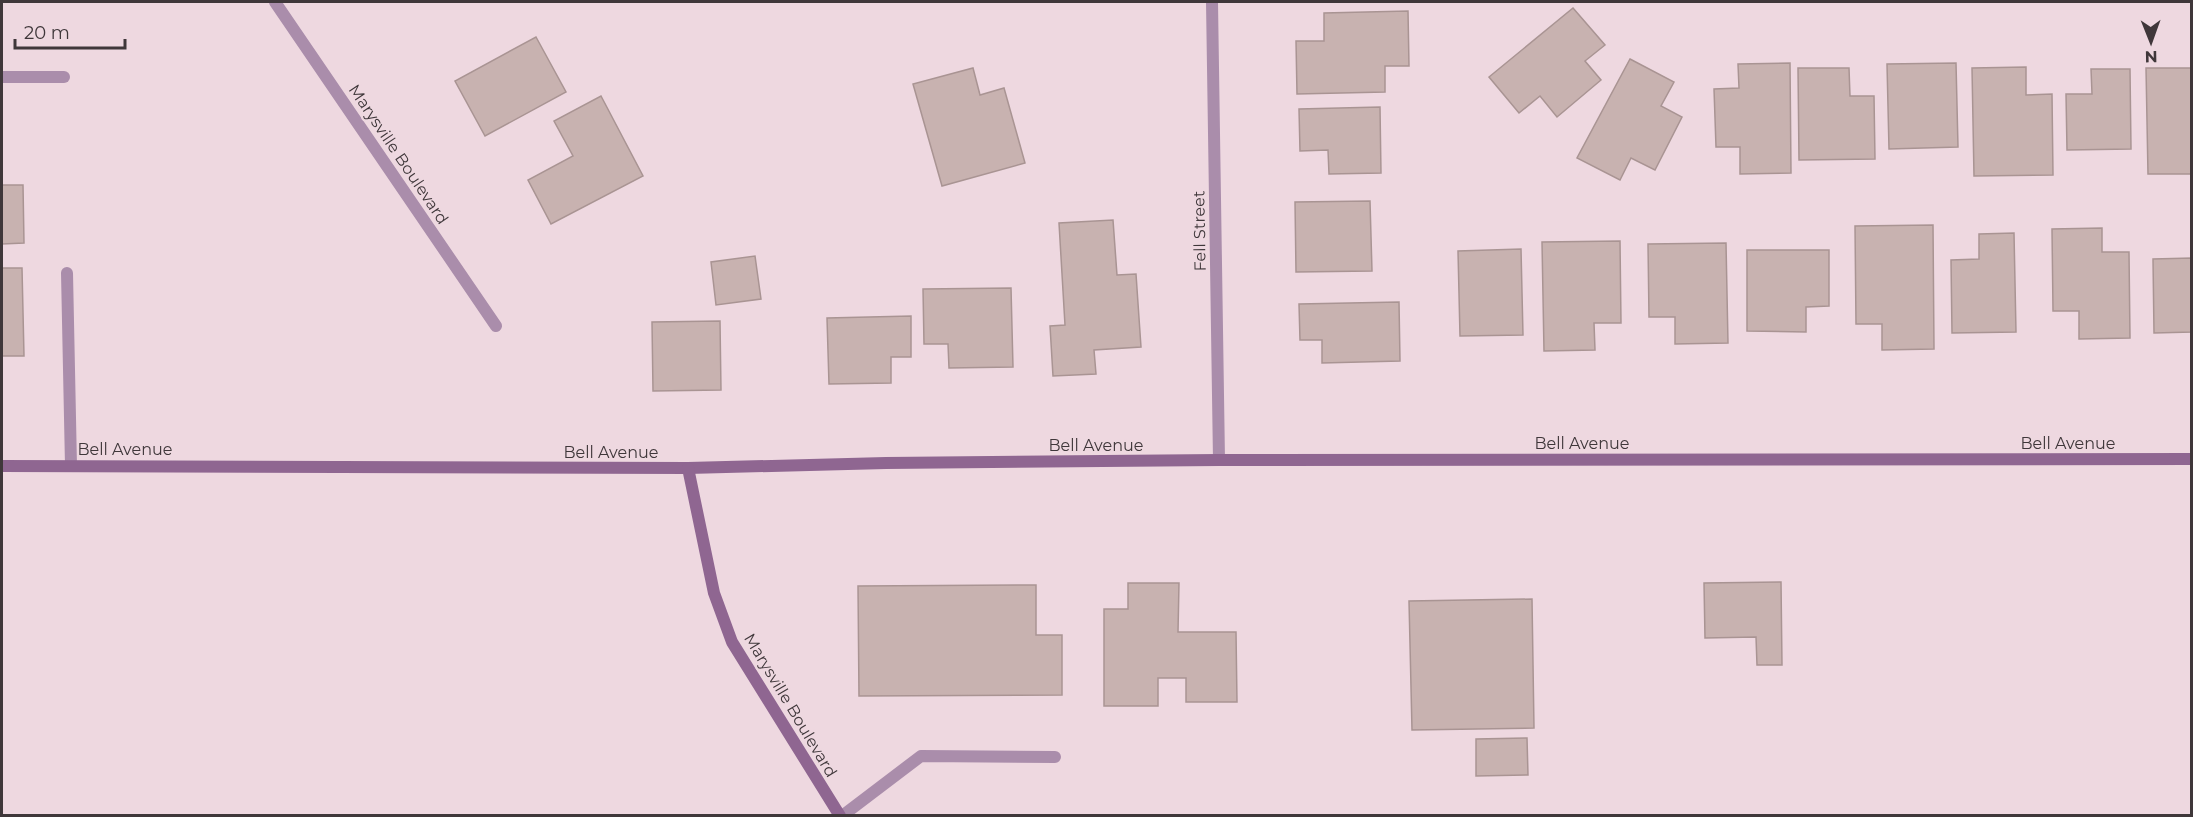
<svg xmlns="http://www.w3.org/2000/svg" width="2193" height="817" font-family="Montserrat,sans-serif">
	<rect width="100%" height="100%" fill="#eed8e0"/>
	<!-- building -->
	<g fill="#c8b2b0" stroke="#a99493" stroke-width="1.5">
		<polygon points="1573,8 1605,45 1585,61 1601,80 1557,117 1540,96 1519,113 1489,77"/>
		<polygon points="1408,11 1409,66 1385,66 1385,92 1297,94 1296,41 1324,41 1324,13"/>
		<polygon points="536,37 566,92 485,136 455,81"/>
		<polygon points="1630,59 1674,82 1661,106 1682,117 1655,170 1631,158 1620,180 1577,158"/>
		<polygon points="1790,63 1791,173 1740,174 1740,147 1716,147 1714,89 1739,88 1738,64"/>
		<polygon points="1956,63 1958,147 1889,149 1887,64"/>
		<polygon points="2026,67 2026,95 2052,94 2053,175 1974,176 1972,68"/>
		<polygon points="973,68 980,95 1004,88 1025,163 942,186 913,84"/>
		<polygon points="1798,68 1849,68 1850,96 1874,96 1875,159 1799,160"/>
		<polygon points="2146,68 2192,68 2192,174 2148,174"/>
		<polygon points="2091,69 2130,69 2131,149 2067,150 2066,94 2092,94"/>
		<polygon points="601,96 643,176 551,224 528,180 573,156 554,121"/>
		<polygon points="1380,107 1381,173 1329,174 1328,150 1300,151 1299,109"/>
		<polygon points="2,185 23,185 24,243 2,244"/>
		<polygon points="1370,201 1372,271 1296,272 1295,202"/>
		<polygon points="1113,220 1117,275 1136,274 1141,347 1094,350 1096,374 1053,376 1050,326 1065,325 1059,223"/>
		<polygon points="1933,225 1934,349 1882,350 1882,324 1856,324 1855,226"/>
		<polygon points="2102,228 2102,252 2129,252 2130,338 2079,339 2079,311 2053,311 2052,229"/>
		<polygon points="2014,233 2016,332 1952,333 1951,260 1979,259 1979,234"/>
		<polygon points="1620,241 1621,323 1594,323 1595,350 1544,351 1542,242"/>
		<polygon points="1726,243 1728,343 1675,344 1675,317 1649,317 1648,244"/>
		<polygon points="1521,249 1523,335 1460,336 1458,251"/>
		<polygon points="1747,250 1829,250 1829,306 1806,307 1806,332 1747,331"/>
		<polygon points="755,256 761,299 716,305 711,262"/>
		<polygon points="2192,258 2192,332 2154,333 2153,259"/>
		<polygon points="2,268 22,268 24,356 2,356"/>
		<polygon points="1011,288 1013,367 949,368 948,344 924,344 923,289"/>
		<polygon points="1399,302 1400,361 1322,363 1322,340 1300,340 1299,304"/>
		<polygon points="911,316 911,357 891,357 891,383 829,384 827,318"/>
		<polygon points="720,321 721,390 653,391 652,322"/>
		<polygon points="1781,582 1782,665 1757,665 1756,637 1705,638 1704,583"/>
		<polygon points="1128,583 1179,583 1178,632 1236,632 1237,702 1186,702 1186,678 1158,678 1158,706 1104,706 1104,609 1128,609"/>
		<polygon points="1036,585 1036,635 1062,635 1062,695 859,696 858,586"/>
		<polygon points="1532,599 1534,728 1412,730 1409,601"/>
		<polygon points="1527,738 1528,775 1476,776 1476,739"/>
	</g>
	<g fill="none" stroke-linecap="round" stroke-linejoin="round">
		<!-- service -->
		<g stroke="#aa8dab" stroke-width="12">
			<polyline points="2,77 64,77"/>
			<polyline points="842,816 921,756 1055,757"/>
		</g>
		<!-- minor -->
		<g stroke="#aa8dab" stroke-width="12">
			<polyline points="275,2 496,326"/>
			<polyline points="1212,2 1219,460"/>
			<polyline points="67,273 71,466"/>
		</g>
		<!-- secondary -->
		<g stroke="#8f6691" stroke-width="12">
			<polyline points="2,466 688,468 886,463 1219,460 2192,459"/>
			<polyline points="688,468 714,593 732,642 840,816"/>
		</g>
	</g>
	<g text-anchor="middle" stroke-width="4.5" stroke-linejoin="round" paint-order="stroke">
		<!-- street labels -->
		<g font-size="16" fill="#3f373a" stroke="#eed8e0">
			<text transform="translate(399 154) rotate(56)" y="6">Marysville Boulevard</text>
			<text transform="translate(1199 231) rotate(-91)" y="6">Fell Street</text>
			<text x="1582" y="449">Bell Avenue</text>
			<text x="2068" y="449">Bell Avenue</text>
			<text x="1096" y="451">Bell Avenue</text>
			<text x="125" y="455">Bell Avenue</text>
			<text x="611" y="458">Bell Avenue</text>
			<text transform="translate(791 705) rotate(59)" y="6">Marysville Boulevard</text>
		</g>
	</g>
	<!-- border -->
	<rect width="2193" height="817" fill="none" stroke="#3f373a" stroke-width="6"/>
	<!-- north arrow -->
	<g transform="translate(2151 42) rotate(179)" stroke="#eed8e0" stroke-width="4.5" paint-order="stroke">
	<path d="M0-4.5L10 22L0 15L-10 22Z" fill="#3f373a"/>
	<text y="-9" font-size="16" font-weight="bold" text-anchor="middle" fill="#3f373a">N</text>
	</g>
	<!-- scale -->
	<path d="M15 39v9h110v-9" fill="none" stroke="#3f373a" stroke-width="3"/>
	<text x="24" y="39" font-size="18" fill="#3f373a" stroke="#eed8e0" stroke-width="4.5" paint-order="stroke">20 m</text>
</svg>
